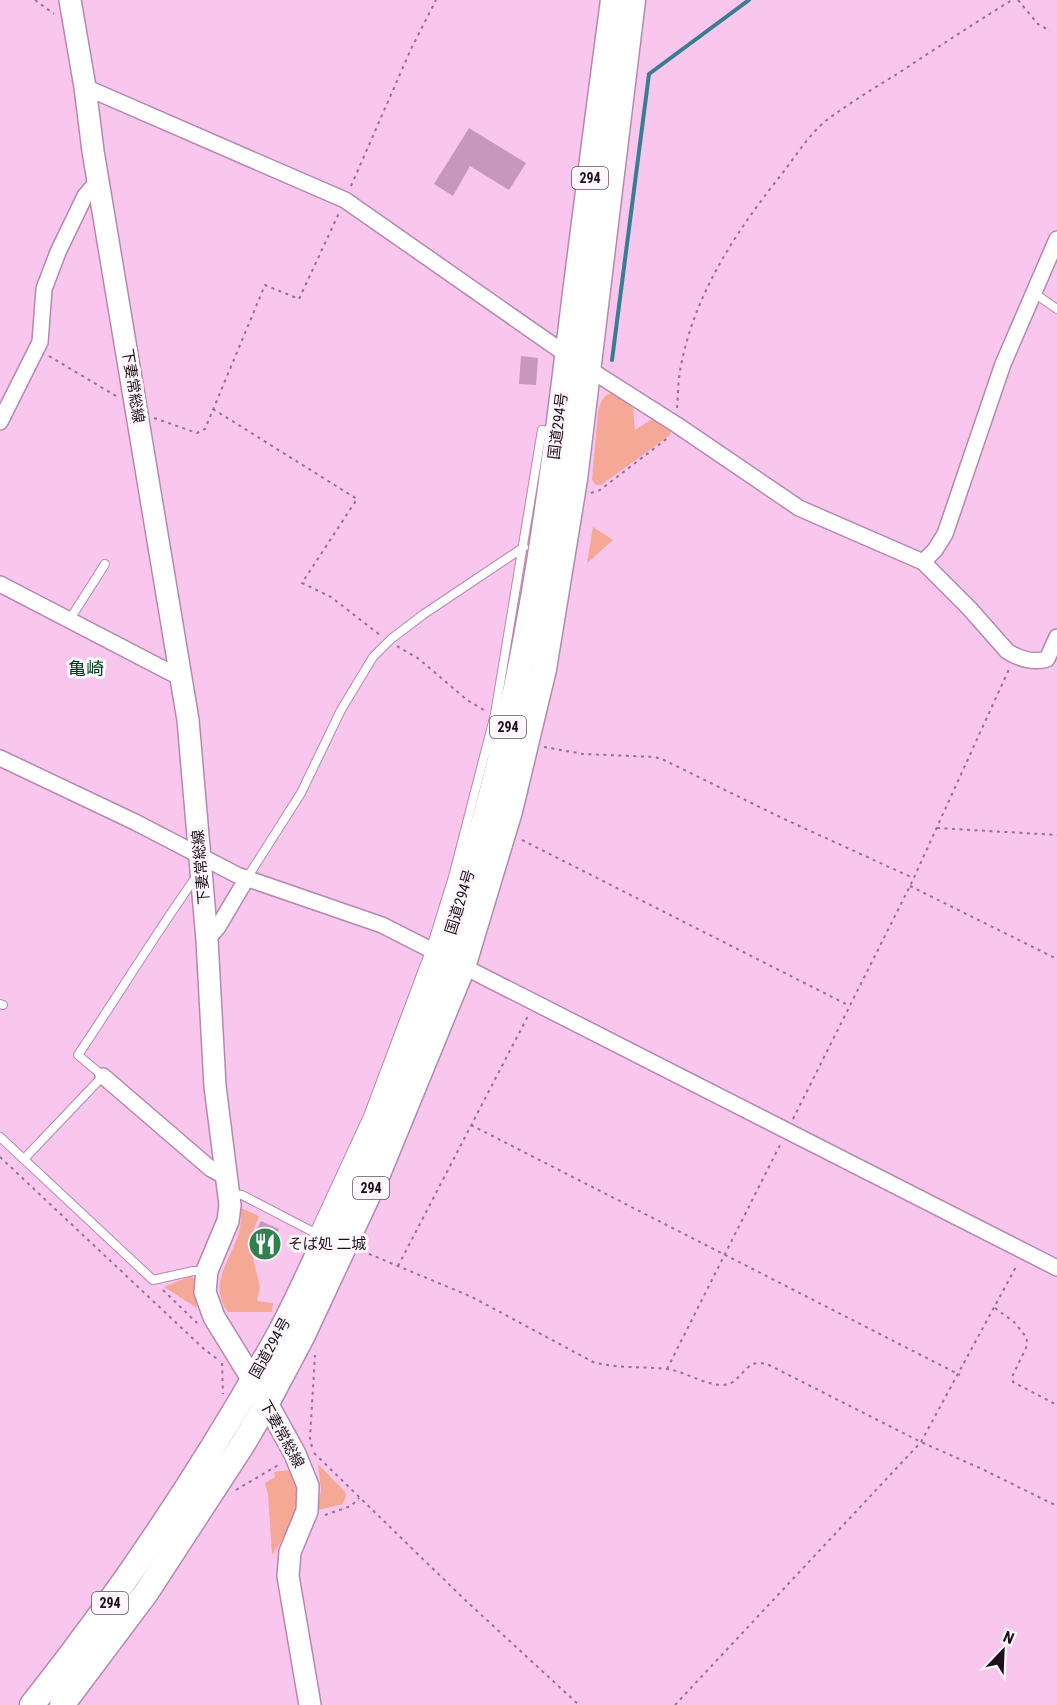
<svg xmlns="http://www.w3.org/2000/svg" width="1057" height="1705" font-family="'Roboto Condensed','Noto Sans JP',sans-serif">
	<rect width="100%" height="100%" fill="#f9c6ed"/>
	<!-- green -->
	<g fill="#f5a895">
		<path d="M611 393 633 408 635 430 654 418 671 431 670 435 601 485H596L592 480 598 412C600 404 602 396 611 393Z"/>
		<polygon points="593,527 613,540 587,563"/>
		<path d="M241 1208 259 1216 249 1241 260 1287 257 1301 273 1303 272 1312H228C207 1284 231 1260 239 1232 241 1224 241 1216 241 1208Z"/>
		<polygon points="191,1276 195,1279 194,1289 197,1308 164,1287"/>
		<polygon points="318,1464 345,1492 346,1496 343,1504 318,1510 321,1490"/>
		<path d="M290 1470C311 1503 291 1527 272 1555L268 1494 265 1483 275 1477 274 1472Z"/>
	</g>
	<g fill="none" stroke-linecap="round" stroke-linejoin="round">
		<!-- stream -->
		<polyline stroke="#397d92" stroke-width="4" points="612,360 649,74 749,0"/>
	</g>
	<!-- building -->
	<g fill="#c797bc">
		<polygon points="469,128 526,163 509,190 470,166 453,196 434,184"/>
		<polygon points="521,356 538,358 536,385 519,384"/>
		<polygon points="261,1221 279,1229 266,1259 253,1254 250,1243"/>
	</g>
	<g fill="none" stroke-linecap="round" stroke-linejoin="round">
		<!-- service casing -->
		<g stroke="#b788ad" stroke-width="10">
			<g id="service">
				<polyline points="1034,293 1057,309"/>
				<polyline points="70,619 105,564"/>
				<polyline points="247,878 301,793 341,710 373,657 391,639 424,614 524,547"/>
				<polyline points="0,1004 3,1005"/>
				<polyline points="0,1137 153,1280 193,1271 205,1271"/>
				<path d="M24 1159 103 1076 78 1055C117 997 153 938 193 881L198 878"/>
				<polyline points="230,1193 242,1195 319,1235"/>
				<polyline points="314,1233 368,1116 430,951 453,877 495,714 542,430 554,432"/>
			</g>
		</g>
		<!-- minor casing -->
		<g stroke="#b788ad" stroke-width="18">
			<g id="minor">
				<polyline points="85,87 345,200 567,355 677,425 799,508 923,562 935,550 945,534 1003,364 1057,239"/>
				<polyline points="0,422 40,342 44,289 58,252 85,196 98,181"/>
				<path d="M923 562 969 608 1007 651C1019 659 1034 663 1047 659L1057 637"/>
				<polyline points="0,584 181,678"/>
				<polyline points="0,758 135,822 237,875 382,925 1057,1268"/>
				<polyline points="207,940 218,927 247,878"/>
				<polyline points="103,1076 211,1169 226,1177"/>
			</g>
		</g>
		<!-- secondary casing -->
		<g stroke="#b788ad" stroke-width="24">
			<polyline id="secondary" points="70,0 85,87 93,151 188,720 207,940 215,1086 230,1205 228,1221 207,1271 205,1292 214,1317 267,1403 295,1454 308,1486 307,1511 290,1552 288,1576 310,1705"/>
		</g>
		<!-- trunk casing -->
		<g stroke="#b788ad" stroke-width="27">
			<g id="trunk">
				<path d="M32 1705C125 1588 204 1468 277 1338 296 1304 312 1266 329 1231 408 1068 470 896 509 720 540 582 557 441 574 301 586 201 600 100 613 0"/>
				<polyline points="62,1705 146,1593 243,1444 267,1403 302,1337 378,1174 463,967 510,811 544,669 575,479 633,0"/>
			</g>
		</g>
		<!-- path -->
		<g stroke="#96728e" stroke-width="2" stroke-dasharray="3 4.5" stroke-linecap="butt">
			<polyline points="35,0 54,14"/>
			<polyline points="1018,0 1038,24 1050,31"/>
			<polyline points="351,186 411,49 436,0"/>
			<polyline points="49,356 116,396"/>
			<path d="M677 408C678 396 678 383 680 371 693 296 735 233 781 175 796 156 809 134 828 119 850 103 874 88 897 74 935 49 973 24 1012 0"/>
			<polyline points="213,409 357,499 302,583 331,597 380,635"/>
			<polyline points="154,418 197,433 205,429 265,285 299,299 339,213"/>
			<polyline points="591,493 600,490 669,437"/>
			<polyline points="397,646 419,659 467,700 484,710"/>
			<polyline points="544,747 583,754 655,757 664,760 782,818 913,878"/>
			<polyline points="937,828 1057,835"/>
			<polyline points="522,840 850,1006"/>
			<polyline points="910,886 1057,959"/>
			<polyline points="793,1119 911,884 1010,667"/>
			<polyline points="471,1125 960,1375"/>
			<polyline points="0,1157 204,1349 220,1361"/>
			<path d="M362 1251 472 1297 593 1362C618 1369 642 1366 667 1369 686 1372 703 1384 721 1385 744 1386 742 1355 769 1365L921 1442 982 1469 1057 1506"/>
			<polyline points="398,1266 529,1014"/>
			<polyline points="163,1290 197,1323"/>
			<polyline points="995,1308 1014,1322 1027,1338 1026,1348 1012,1377 1013,1382 1057,1405"/>
			<polyline points="222,1363 223,1394"/>
			<polyline points="667,1369 781,1143"/>
			<polyline points="312,1447 310,1438 315,1355"/>
			<polyline points="314,1453 463,1598 579,1705"/>
			<polyline points="236,1490 280,1464"/>
			<polyline points="325,1515 351,1506 359,1498"/>
			<polyline points="675,1705 921,1442 1017,1265"/>
		</g>
		<!-- service -->
		<use href="#service" stroke="#fff" stroke-width="8"/>
		<!-- minor -->
		<use href="#minor" stroke="#fff" stroke-width="15"/>
		<!-- secondary -->
		<use href="#secondary" stroke="#fff" stroke-width="21"/>
		<!-- trunk -->
		<use href="#trunk" stroke="#fff" stroke-width="24"/>
	</g>
	<!-- icons -->
	<defs>
		<g id="restaurant-disc" transform="scale(1.725)"><circle r="9.5" fill="#308051" stroke="#fdf8fc"/><path d="M-5-6h1v4h1v-4h1v4h1v-4h1v5L-1.5 .5V6h-2V.5L-5-1ZM5-6V6H3V1.5H1.5Q1.5-4 5-6Z" fill="#fff"/></g>
	</defs>
	<g fill-rule="evenodd">
		<use href="#restaurant-disc" x="265" y="1244"/>
	</g>
	<g text-anchor="middle" stroke-width="6" stroke-linejoin="round" paint-order="stroke">
		<!-- shield labels -->
		<g fill="#fdf8fc" stroke="#62545f" stroke-width="1.5">
			<rect x="572" y="167" width="36" height="22" rx="4.5"/>
			<rect x="490" y="716" width="36" height="22" rx="4.5"/>
			<rect x="353" y="1177" width="36" height="22" rx="4.5"/>
			<rect x="92" y="1592" width="36" height="22" rx="4.5"/>
		</g>
		<g font-size="14" font-weight="bold" fill="#1f0e1c">
			<text x="590" y="183">294</text>
			<text x="508" y="732">294</text>
			<text x="371" y="1193">294</text>
			<text x="110" y="1608">294</text>
		</g>
		<!-- street labels -->
		<g font-size="15" fill="#1f0e1c" stroke="#fdf8fc">
			<text transform="translate(133 386) rotate(81)" y="5">下妻常総線</text>
			<text transform="translate(558 426) rotate(-83)" y="5">国道294号</text>
			<text transform="translate(201 867) rotate(-95)" y="5">下妻常総線</text>
			<text transform="translate(460 902) rotate(-73)" y="5">国道294号</text>
			<text transform="translate(270 1348) rotate(-61)" y="5">国道294号</text>
			<text transform="translate(282 1434) rotate(61)" y="5">下妻常総線</text>
		</g>
		<!-- poi labels -->
		<g font-size="15" fill="#1f0e1c" stroke="#fdf8fc" text-anchor="start">
			<text x="288" y="1249">そば処 二城</text>
		</g>
		<!-- quarter labels -->
		<g font-size="18" fill="#003c1e" stroke="#fdf8fc">
			<text x="86" y="675">亀崎</text>
		</g>
	</g>
	<!-- north arrow -->
	<g transform="translate(1003 1651) rotate(23)" stroke="#fdf8fc" stroke-width="4.5" paint-order="stroke">
	<path d="M0-4.5L10 22L0 15L-10 22Z" fill="#1f0e1c"/>
	<text y="-9" font-size="16" font-weight="bold" text-anchor="middle" fill="#1f0e1c">N</text>
	</g>
</svg>
